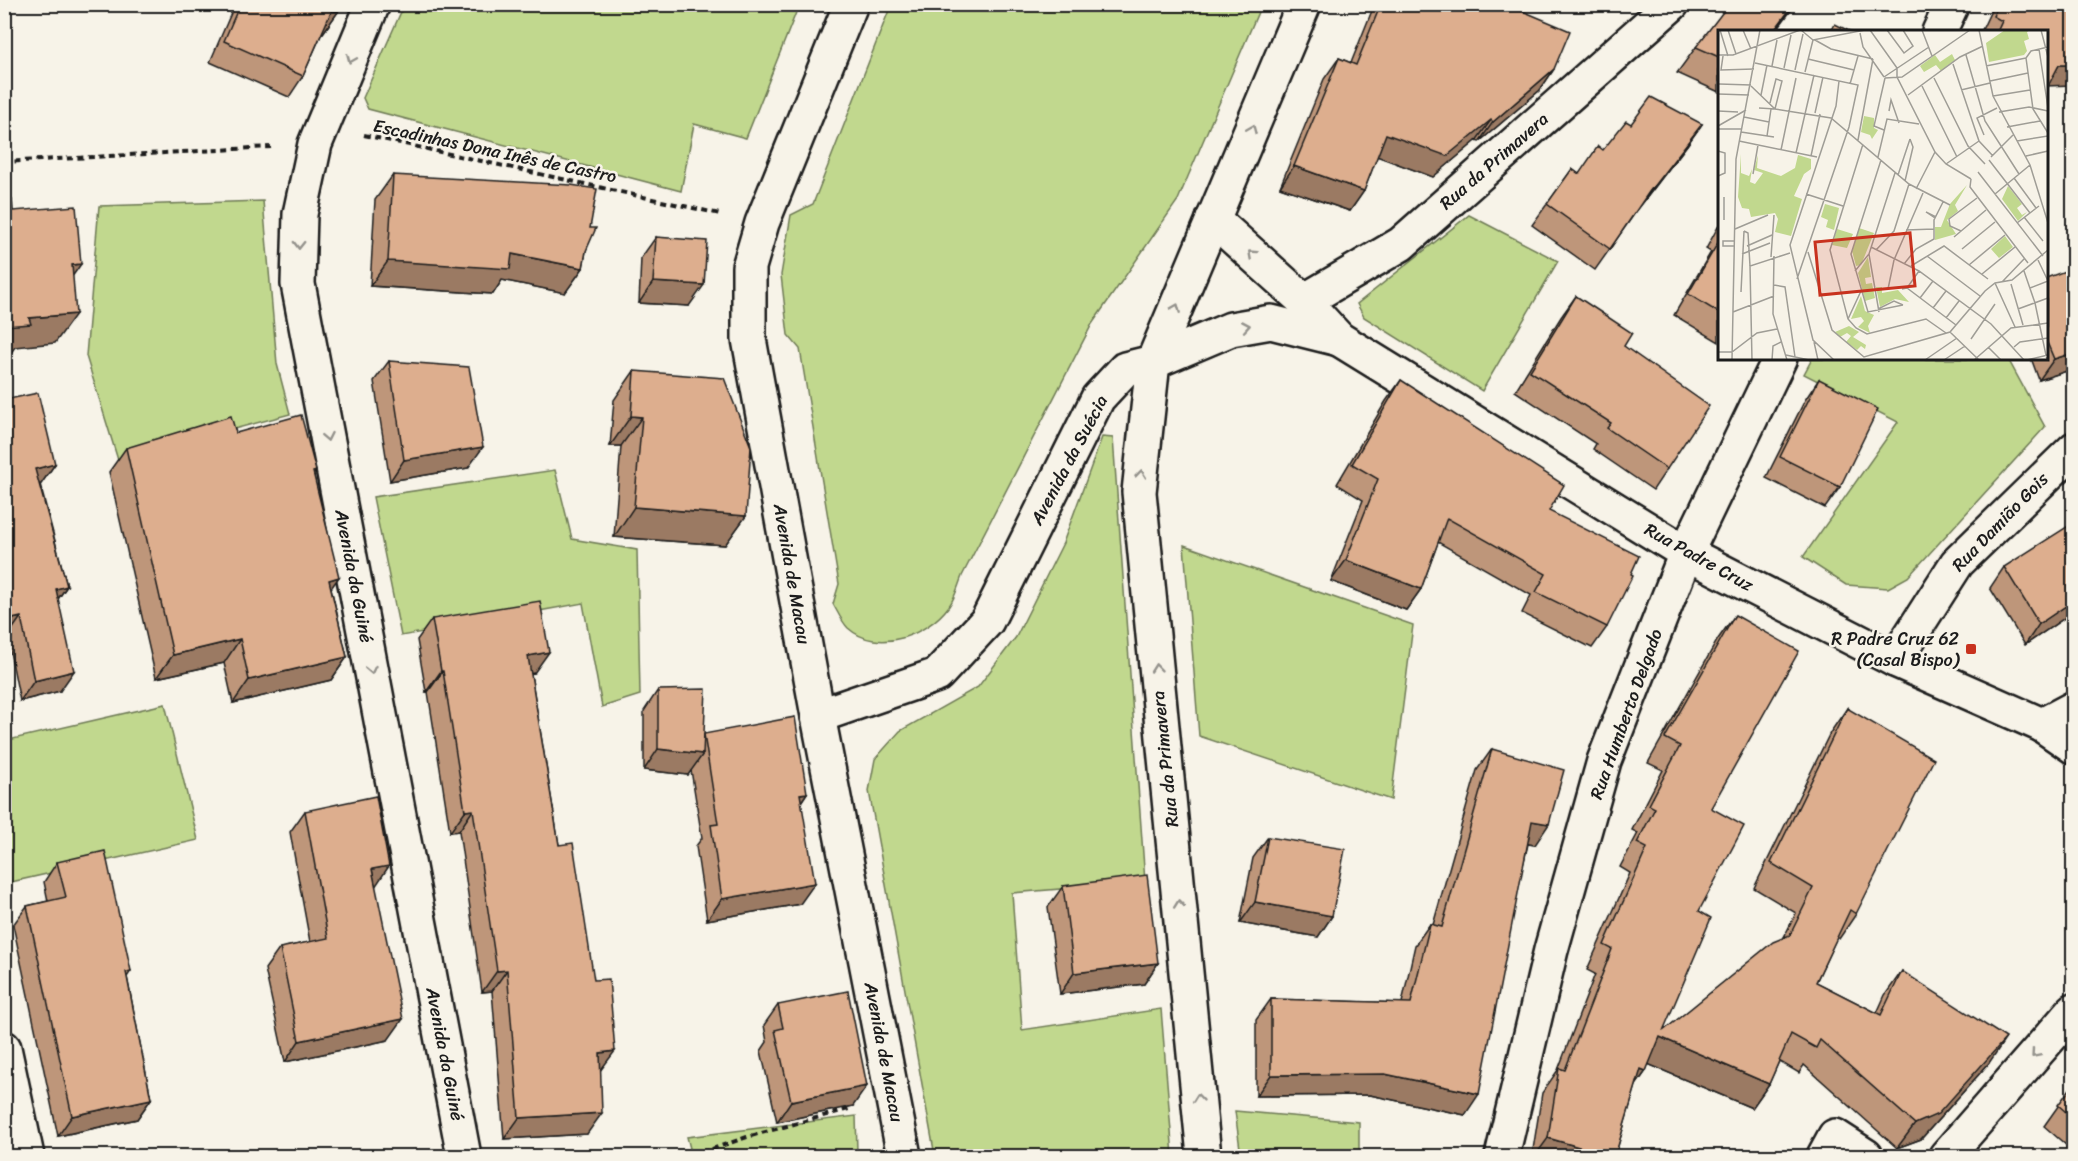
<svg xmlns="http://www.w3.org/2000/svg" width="2078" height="1161" font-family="Sriracha,sans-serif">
	<rect width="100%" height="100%" fill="#f7f3e8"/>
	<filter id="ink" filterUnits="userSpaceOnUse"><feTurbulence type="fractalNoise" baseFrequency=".0167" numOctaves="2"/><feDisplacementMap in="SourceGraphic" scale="12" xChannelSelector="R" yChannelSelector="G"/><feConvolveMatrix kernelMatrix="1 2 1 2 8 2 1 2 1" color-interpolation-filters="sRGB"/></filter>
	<g filter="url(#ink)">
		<!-- green -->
		<g fill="#c1d88e" stroke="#6e7a55" stroke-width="1.5">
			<polygon points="404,5 404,4 799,5 746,138 694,124 681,191 368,109 363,98"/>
			<path d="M891 5H1261L1178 200 1092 324 962 576C958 586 955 598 949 606 928 635 878 655 848 628 842 622 837 611 833 604L839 584 800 349 788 335 781 275 791 215 813 204Z"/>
			<polygon points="263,201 277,364 290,414 118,460 86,356 99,206"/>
			<polygon points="1469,215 1558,261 1482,391 1364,317 1357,304"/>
			<polygon points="1812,359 2008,359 2045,427 1908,577 1888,588 1846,585 1803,557 1898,422 1804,374"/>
			<polygon points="1102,437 1113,438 1145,882 1012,893 1022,1030 1161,1009 1173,1156 935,1156 869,791 875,759 900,731 978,687 1016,637 1063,543"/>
			<polygon points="555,470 572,539 637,550 640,695 602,707 583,603 401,636 373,497"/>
			<polygon points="1184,545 1413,625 1391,800 1199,736"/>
			<polygon points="165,704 198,840 11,882 4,851 4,741"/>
			<polygon points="1235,1111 1359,1122 1359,1156 1241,1156"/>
			<polygon points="856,1116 857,1151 854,1156 692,1156 687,1137"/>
		</g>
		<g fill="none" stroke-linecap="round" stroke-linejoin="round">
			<!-- minor casing -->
			<g stroke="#1c1c1c" stroke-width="38">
				<g id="minor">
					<polyline points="373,4 315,144 300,214 298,284 464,1156"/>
					<polyline points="851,4 762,223 749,267 749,339 818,716 904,1156"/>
					<polyline points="1213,219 1304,301 1339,339 1686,553 1604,761 1551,950 1502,1156"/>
					<polyline points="1304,301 1401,244 1672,4"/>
					<polyline points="1895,660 1957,563 2074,449"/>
					<polyline points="818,716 937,675 987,621 1098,398 1125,369 1153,362 1231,329 1271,322 1339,339"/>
					<polyline points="2042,725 2074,708"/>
					<polyline points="4,1048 27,1156"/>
					<polyline points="1204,1156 1139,492 1153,362 1304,4"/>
					<polyline points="1824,1156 1835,1136 1866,1156"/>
					<polyline points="1946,1156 2074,1010"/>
				</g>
			</g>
			<!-- tertiary casing -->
			<g stroke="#1c1c1c" stroke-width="38">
				<g id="tertiary">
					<polyline points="1939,32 1952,4"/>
					<polyline points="1780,358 1686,553 1895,660 2042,725 2074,747"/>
				</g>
			</g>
			<!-- path -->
			<g stroke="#1c1c1c" stroke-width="4" stroke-dasharray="6 4.5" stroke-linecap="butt">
				<polyline points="364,135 720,214"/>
				<polyline points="4,162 271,147"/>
				<polyline points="692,1156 747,1137 852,1108"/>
			</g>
			<!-- minor -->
			<use href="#minor" stroke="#f7f3e8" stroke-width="33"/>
			<!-- tertiary -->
			<use href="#tertiary" stroke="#f7f3e8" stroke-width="33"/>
		</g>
		<!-- wall -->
		<g fill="#be967a" stroke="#1c1c1c" stroke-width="1.5">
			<polygon points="235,4 341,4 338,12 323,33 322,33 303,76 289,97 210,62"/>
			<polygon points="1376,4 1506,4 1554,69 1540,90 1479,142 1476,141 1433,177 1377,156 1364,191 1350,211 1280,187 1324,79 1339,58 1351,63 1373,8"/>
			<polygon points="1994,4 2073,4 2049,86 2046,32 1981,32"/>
			<polygon points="1719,32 1719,92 1677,73 1696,47"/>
			<polygon points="1631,124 1702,124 1687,145 1635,213 1595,270 1532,225 1572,169 1579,174"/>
			<polygon points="2073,174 2073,187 2071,178"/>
			<polygon points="393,175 586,251 583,268 565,293 502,280 493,294 370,286 375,200"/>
			<polygon points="1719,225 1719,342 1674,315 1711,252 1706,249"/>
			<polygon points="656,237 689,306 639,303 641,258"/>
			<polygon points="2046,278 2073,369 2039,380 2031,358 2046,358"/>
			<polygon points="1576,296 1624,346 1667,469 1653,490 1593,449 1596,444 1515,391 1561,317"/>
			<polygon points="389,361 468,468 390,481 374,381"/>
			<polygon points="634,371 746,516 725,545 614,537 621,446 610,446 614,400"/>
			<polygon points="1819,379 1840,487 1825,508 1766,478 1805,400"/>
			<polygon points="1401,380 1549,511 1607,627 1592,648 1522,613 1531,595 1438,542 1421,589 1406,610 1331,581 1363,500 1337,484 1386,401"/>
			<polygon points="4,400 55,464 41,484 40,484 67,586 58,599 60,691 20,701 7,637"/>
			<polygon points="236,433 316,471 314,474 331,588 347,657 331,680 233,703 224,663 156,678 109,472 126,448"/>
			<polygon points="2004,567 2073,612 2025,645 1990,588"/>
			<polygon points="1735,615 1699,911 1663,1031 1784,937 1796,913 1754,888 1830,733 1847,708 1856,914 1839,939 1837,937 1816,982 1877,1013 1885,995 1902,971 1989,1063 1921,1139 1897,1148 1804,1065 1799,1073 1779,1061 1769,1084 1752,1108 1648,1064 1646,1071 1636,1085 1615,1156 1532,1156 1542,1093 1558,1070 1595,974 1587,970 1630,873 1620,867 1638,833 1632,830 1663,770 1648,763 1718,639"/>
			<polygon points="432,619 534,673 531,674 559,845 600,1071 587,1134 504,1139 492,991 482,992 459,831 450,832 428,692 426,692 417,640"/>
			<polygon points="658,690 704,734 807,793 801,802 800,904 707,920 696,846 702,838 691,770 688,775 644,770 644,711"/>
			<polygon points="1492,749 1535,845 1528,844 1465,1115 1370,1095 1256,1096 1256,1020 1271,999 1402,1003 1415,945 1430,924 1433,925 1477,770"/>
			<polygon points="305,811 375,886 388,1040 285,1062 265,969 280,948 310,942 290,832"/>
			<polygon points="1268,837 1332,916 1318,937 1240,923 1253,858"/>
			<polygon points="57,862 131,971 127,977 151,1099 137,1119 58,1136 13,925 27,906 48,901 44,882"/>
			<polygon points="1063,886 1158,963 1144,984 1060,994 1048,907"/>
			<polygon points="778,1005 853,1106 777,1122 761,1051 767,1042 764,1025"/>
			<polygon points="2073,1085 2073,1151 2044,1126"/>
		</g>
		<!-- shaded-wall -->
		<g fill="#9b7a63" stroke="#1c1c1c" stroke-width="1.5">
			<polygon points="1794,4 1796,4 1775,32 1773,32"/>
			<polygon points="332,10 338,12 323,33 318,31"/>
			<polygon points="2059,65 2073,65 2073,85 2046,86"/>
			<polygon points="1554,69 1540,90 1479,142 1493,122"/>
			<polygon points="1491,120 1476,141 1433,177 1371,154 1386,134"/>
			<polygon points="1702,124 1687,145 1635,213 1649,192"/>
			<polygon points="1294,166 1364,191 1350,211 1280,187"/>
			<polygon points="512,254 583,268 565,293 502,280 493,294 370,286 388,261"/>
			<polygon points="81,264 60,294 72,265"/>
			<polygon points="653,282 704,285 689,306 639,303"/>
			<polygon points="76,314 55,343 15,347 10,354 4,354 4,326 29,318"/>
			<polygon points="2073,353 2073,369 2039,380 2054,359"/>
			<polygon points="631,416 642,417 621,446 610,446"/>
			<polygon points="483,447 468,468 390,481 404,460"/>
			<polygon points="55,464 41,484 21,488 35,469"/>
			<polygon points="634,507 746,516 725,545 614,537"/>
			<polygon points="1346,560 1421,589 1406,610 1331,581"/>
			<polygon points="339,577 322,601 329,580"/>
			<polygon points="67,586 53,606 56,589"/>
			<polygon points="2073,601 2073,612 2025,645 2039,624"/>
			<polygon points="21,617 7,637 4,637 4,621"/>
			<polygon points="240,639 224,663 156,678 173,655"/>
			<polygon points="549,652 534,673 513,677 528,656"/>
			<polygon points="347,657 331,680 233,703 249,680"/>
			<polygon points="74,671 60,691 20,701 34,681"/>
			<polygon points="441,671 443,671 428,692 426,692"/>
			<polygon points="658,749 703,754 688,775 644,770"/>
			<polygon points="807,793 793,814 800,794"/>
			<polygon points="473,810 459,831 450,832 465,811"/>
			<polygon points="1532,821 1549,824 1535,845 1517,842"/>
			<polygon points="389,866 375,887 372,869"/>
			<polygon points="815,883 800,904 707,920 722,899"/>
			<polygon points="1255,902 1332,916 1318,937 1240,923"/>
			<polygon points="1158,963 1144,984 1060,994 1074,973"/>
			<polygon points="507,970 492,991 482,992 497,971"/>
			<polygon points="403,1019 388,1040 285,1062 299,1041"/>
			<polygon points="1660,1037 1769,1084 1752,1108 1643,1062"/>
			<polygon points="2006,1038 1989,1063 1921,1139 1897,1148 1915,1124"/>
			<polygon points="615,1051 600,1071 600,1053"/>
			<polygon points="1641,1069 1646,1071 1629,1095"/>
			<polygon points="1385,1074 1479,1094 1465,1115 1370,1095 1256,1096 1271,1075"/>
			<polygon points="867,1086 853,1106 777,1122 791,1101"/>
			<polygon points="151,1099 137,1119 58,1136 72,1116"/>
			<polygon points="602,1113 587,1134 504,1139 519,1118"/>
			<polygon points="1548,1138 1610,1156 1535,1156"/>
		</g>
		<!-- building -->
		<g fill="#ddae8e" stroke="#1c1c1c" stroke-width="1.5">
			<polygon points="240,4 341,4 338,12 332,10 303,76 224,41"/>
			<polygon points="1381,4 1506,4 1570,31 1554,69 1493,122 1491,120 1447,156 1386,134 1364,191 1294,166 1339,58 1356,65"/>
			<polygon points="1729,4 1794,4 1773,32 1719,32 1719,57 1696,47"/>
			<polygon points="1999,4 2073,4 2073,65 2059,65 2046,90 2046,32 1997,32 2002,21 1993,16"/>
			<polygon points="1835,24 1851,32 1831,32"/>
			<polygon points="1651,97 1702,124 1649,192 1610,249 1547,204 1572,169 1579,174 1598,146 1603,150 1626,121 1631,124"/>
			<polygon points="393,175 571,185 597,189 590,228 596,228 586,251 583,268 512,254 510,269 388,261"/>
			<polygon points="12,199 13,211 76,206 81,264 72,265 76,314 29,318 31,324 4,326 4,200"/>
			<polygon points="656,237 707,241 704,285 653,282"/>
			<polygon points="1719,241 1719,313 1688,294"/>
			<polygon points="2073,268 2073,353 2054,359 2046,340 2046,278"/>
			<polygon points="1576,296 1632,333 1624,346 1709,406 1667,469 1607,428 1611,423 1530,371"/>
			<polygon points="389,361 469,367 483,447 404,460"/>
			<polygon points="634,371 724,378 751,447 746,516 634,507 642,417 631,416"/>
			<polygon points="1819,379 1878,409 1840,487 1780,457"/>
			<polygon points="1401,380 1564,485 1549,511 1639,556 1631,574 1633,575 1607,627 1536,592 1546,574 1447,518 1421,589 1346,560 1378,479 1352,464"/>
			<polygon points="38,393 55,464 35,469 67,586 56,589 74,671 34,681 21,617 4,621 4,400"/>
			<polygon points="301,415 316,471 313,472 339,577 329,580 347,657 249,680 240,639 173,655 126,448 231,416 236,433"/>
			<polygon points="2073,523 2073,601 2039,624 2004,567"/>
			<polygon points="540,601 549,652 528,656 559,845 573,843 594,980 609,979 615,1051 600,1053 602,1113 519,1118 507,970 497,971 473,810 465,811 443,671 441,671 432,619"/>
			<polygon points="1735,615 1799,651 1711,808 1744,826 1699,911 1711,918 1663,1031 1773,942 1790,935 1813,888 1771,863 1847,708 1934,759 1856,914 1850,910 1816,982 1881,1015 1902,971 2006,1038 1938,1114 1915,1124 1820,1040 1816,1048 1791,1034 1769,1084 1660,1037 1646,1071 1641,1069 1615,1156 1610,1156 1548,1138 1559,1068 1565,1070 1612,949 1604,945 1647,848 1637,843 1655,808 1649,805 1680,746 1665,738"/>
			<polygon points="706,689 703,754 658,749 658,690"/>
			<polygon points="795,717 807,793 800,794 815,883 722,899 711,825 718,824 704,734"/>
			<polygon points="1492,749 1564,770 1549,824 1532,821 1479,1094 1385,1074 1271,1075 1271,999 1411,1003 1430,924 1442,927"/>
			<polygon points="376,796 389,866 372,869 403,1019 299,1041 280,948 328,938 305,811"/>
			<polygon points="1268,837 1345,849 1332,916 1255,902"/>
			<polygon points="105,851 131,971 126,972 151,1099 72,1116 27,906 66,897 57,862"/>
			<polygon points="1147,875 1158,963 1074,973 1063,886"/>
			<polygon points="848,991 867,1086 791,1101 775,1030 783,1028 778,1005"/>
			<polygon points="2073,1085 2073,1118 2058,1105"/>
		</g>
		<!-- one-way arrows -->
		<defs><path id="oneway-chevron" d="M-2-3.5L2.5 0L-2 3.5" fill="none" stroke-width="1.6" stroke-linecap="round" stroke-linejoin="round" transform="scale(1.5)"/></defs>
		<g stroke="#94928c">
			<use href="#oneway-chevron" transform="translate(351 59) rotate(113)"/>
			<use href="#oneway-chevron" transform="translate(1252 129) rotate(-67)"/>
			<use href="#oneway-chevron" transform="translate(299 245) rotate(91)"/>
			<use href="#oneway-chevron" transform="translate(1252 254) rotate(-138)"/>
			<use href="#oneway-chevron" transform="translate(1176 308) rotate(-67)"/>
			<use href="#oneway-chevron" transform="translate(1246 326) rotate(-10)"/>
			<use href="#oneway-chevron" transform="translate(327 437) rotate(79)"/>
			<use href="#oneway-chevron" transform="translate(1141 474) rotate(-84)"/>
			<use href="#oneway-chevron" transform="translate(1156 668) rotate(-96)"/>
			<use href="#oneway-chevron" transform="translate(371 670) rotate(79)"/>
			<use href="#oneway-chevron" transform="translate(1179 904) rotate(-96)"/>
			<use href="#oneway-chevron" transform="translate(2035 1054) rotate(131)"/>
			<use href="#oneway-chevron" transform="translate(1198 1098) rotate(-96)"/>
		</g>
	</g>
	<!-- markers -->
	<rect fill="#c8321e" stroke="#f7f3e8" stroke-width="2" x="1965" y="643" width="12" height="12" rx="3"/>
	<g text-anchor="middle" stroke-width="5" stroke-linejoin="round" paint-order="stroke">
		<!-- street labels -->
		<g font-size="18" fill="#1c1c1c" stroke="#f7f3e8">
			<text transform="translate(495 151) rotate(12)" y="6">Escadinhas Dona Inês de Castro</text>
			<text transform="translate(1494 161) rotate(-41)" y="6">Rua da Primavera</text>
			<text transform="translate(1069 460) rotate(-62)" y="6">Avenida da Suécia</text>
			<text transform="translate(2000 522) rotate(-46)" y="6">Rua Damião Gois</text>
			<text transform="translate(1699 557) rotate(29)" y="6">Rua Padre Cruz</text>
			<text transform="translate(792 574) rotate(80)" y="6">Avenida de Macau</text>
			<text transform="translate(354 576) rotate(79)" y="6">Avenida da Guiné</text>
			<text transform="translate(1626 714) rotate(-70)" y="6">Rua Humberto Delgado</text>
			<text transform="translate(1165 759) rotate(-96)" y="6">Rua da Primavera</text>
			<text transform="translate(884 1052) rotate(79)" y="6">Avenida de Macau</text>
			<text transform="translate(445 1054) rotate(79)" y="6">Avenida da Guiné</text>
		</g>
		<!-- poi labels -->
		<g font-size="18" fill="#1c1c1c" stroke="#f7f3e8" text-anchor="end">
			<text x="1959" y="645">R Padre Cruz 62<tspan x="1959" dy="21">(Casal Bispo)</tspan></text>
		</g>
	</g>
	<!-- overview -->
	<g transform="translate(1718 30)">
		<rect width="330" height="330" fill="#f7f3e8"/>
		<path d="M287 0H312L309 2 311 9 306 11 309 21 306 25 271 32 268 13ZM234 24 237 30 223 41 218 35 206 42 202 36 217 25 222 32ZM146 86 156 88V98L160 100 154 109 152 105 143 102ZM23 124V143L31 146 34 139 32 152 37 154 45 143 36 140 40 125 39 138 63 146 77 138 80 125 93 129V139L86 144 76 166 84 169 73 206 57 202 60 189 57 183 33 187 31 179 24 178 20 167ZM249 155 237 175 240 181 229 190 238 204 217 210V197H223L232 174ZM290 156 304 174 299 178 304 185 309 182 300 191 284 169ZM107 174 121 178 116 200 108 197 110 190 103 187ZM141 198 156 203 143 235 138 236 134 221ZM119 199 135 204 129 218 114 215ZM287 206 295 217 281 228 273 219ZM150 227 153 247 147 248 148 254 154 253 157 268 147 271 140 243ZM158 257H164V263L180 260 191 272 177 269 162 277ZM143 266 147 281 156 285 150 296 152 303 140 297 146 291 143 287 133 289ZM131 296 141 302 135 307 148 315 147 319 143 316 139 320 128 312 133 306 129 303 122 307 117 302Z" fill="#c1d88e"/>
		<path fill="none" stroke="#9f9d96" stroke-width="1.5" d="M2 0 10 26M10 0 18 24M25 0 33 19M83 0 95 10 147 0M152 0 179 38V47L217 122 228 134 253 149M169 0 186 23 195 16 185 0M204 0 214 26M261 0 275 66 312 135 330 193M323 0 330 27M142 3 145 17 166 47M97 10 113 19 155 29M321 19 330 78M0 25H15L82 0M248 25 267 91 301 144M5 26 3 40 36 39M308 28 315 79 330 103M308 28 313 21 330 17M90 29 136 40M37 33 140 55 131 97 79 249M235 34 261 111 275 126M54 36 59 10M268 36 308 28M66 38 73 5M77 40 85 4M87 42 95 10M166 47 211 17M167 48 184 47 252 0M216 48 250 116 267 134M272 51 310 43M1 54 33 55M132 54 140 26M33 56 57 79 113 88 191 154 232 175M204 56 239 127M243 60 272 53M0 64 31 65M43 65 49 35M190 65 242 27 265 16M275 66 312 60M41 78 57 79 64 51 58 49 52 73M0 81 20 82M171 81 173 70 181 93M281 82 311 77 330 81M97 83 105 47M26 87 51 92M0 96 28 80M289 97 322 91M0 99H24M166 100 156 96 167 48M23 102 56 107M266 105 259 88 279 78M49 106 53 79M140 110 155 29M21 111 99 127M299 111 330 106M145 114 112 220 130 289 138 298 149 304 208 289 228 303M63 120 78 48M0 121 7 123V143L0 146M78 123 96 45M93 126 102 84M308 126 330 121M160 127 169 89 201 94M273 127 295 105M163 130 133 224 150 282 185 275M271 130 312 183M228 134 261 111M260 142 325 226M35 144 40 115M180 145 192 109M296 148 318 178M253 149 252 157 310 233M187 151 195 117 192 109M198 159 217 122M88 164 125 176M277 164 312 135M306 187 325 211M217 188 208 182 218 187M6 190V167M299 193 321 176M17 199 50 185M188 200 216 199M26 201 30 203 32 236M243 201 232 196 231 189 259 168M236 207 268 180M16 216H5V211H16M29 216 54 205M153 217 201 241 273 294 306 330M244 219 277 192M158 220 176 201 191 154M90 222 114 300 146 327 232 302 267 261 277 253 294 250 330 220M24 224 52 213M151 224 161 282M56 226 55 284 69 330M209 226 262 266M53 227 56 185M320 230 330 251M186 234 198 219 216 209V190L225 172M251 235 287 205M193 236 226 216 270 249M137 241 151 224 177 143M306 241 317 273 329 330M264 244 297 217M284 252 306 229M277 253 297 297M293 254 305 295M56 255 67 257 77 327M189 258 201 241M312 258 330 251M170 259 176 230 205 163M184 259 189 258 238 295M23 262 26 201M202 268 215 251M215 278 228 261M160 279 176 271 185 275M300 279 330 268M15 282 56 266M228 288 241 271M130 289 143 261M232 302 261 330M253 309 277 274M96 312 100 330M270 317 283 330M296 317 302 312 330 308M0 322H14L39 303 59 299M68 325 91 330M14 330 18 129 42 0M34 330 32 236 72 223M54 330 55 316 63 312M116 330 95 310 72 215 118 76 121 51M207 330 239 308M226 330 247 316M256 330 293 298 330 293M309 330 330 325"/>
		<path fill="#c8321e" fill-opacity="0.15" stroke="#c8321e" stroke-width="3" d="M192 203 197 256 102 265 97 212Z"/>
		<rect width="330" height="330" fill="none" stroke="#1c1c1c" stroke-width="3"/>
	</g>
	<!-- margin -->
	<rect width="2078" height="1161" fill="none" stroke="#f7f3e8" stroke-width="24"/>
	<rect x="12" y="12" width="2054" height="1137" fill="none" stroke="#1c1c1c" stroke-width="2" filter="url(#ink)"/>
</svg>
